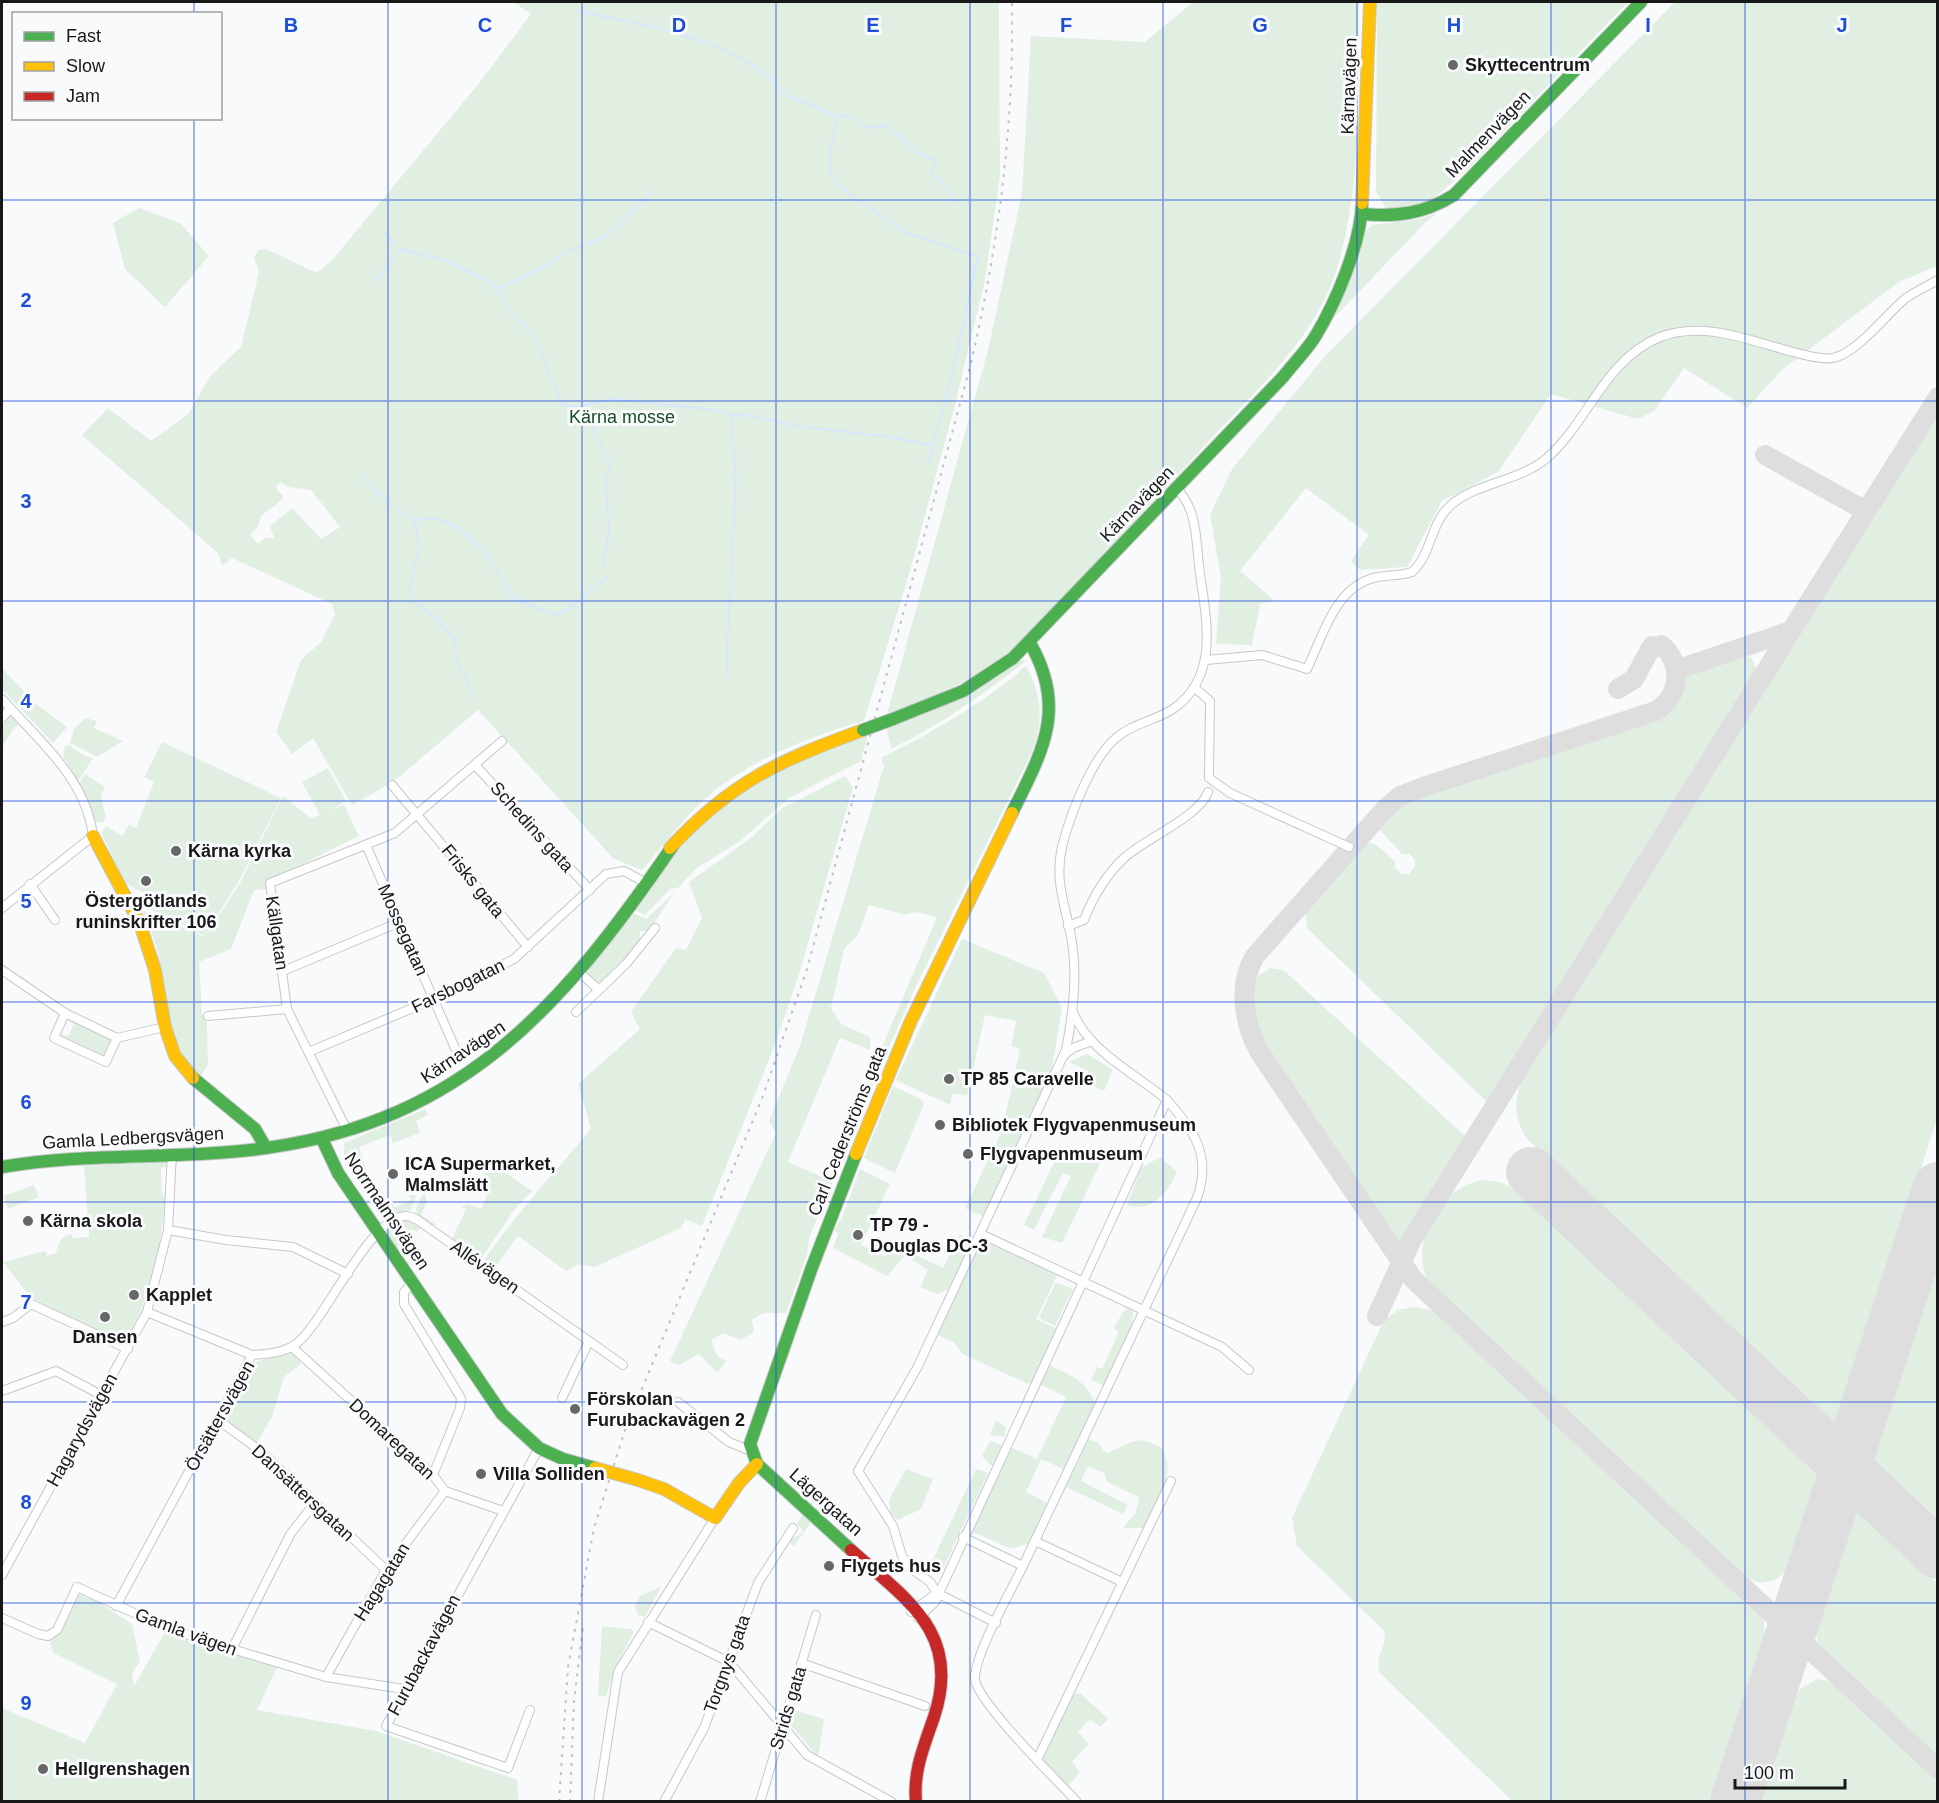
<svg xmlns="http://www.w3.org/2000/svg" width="1939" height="1803" font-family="Helvetica,sans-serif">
	<rect width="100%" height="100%" fill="#f9fafb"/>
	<!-- green -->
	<g fill="#e1efe3" fill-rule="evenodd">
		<path d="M513 2H999L1000 176 985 280 955 405 910 571 864 721C814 735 755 758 714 791 687 813 665 844 642 870L614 859 478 710 393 782 352 805 313 738 292 754 276 732 301 660 321 642 335 615 332 604 232 558 222 566 218 553 82 435 108 408 151 441 188 414 211 375 241 347 259 272 254 258 258 250 266 249 317 273 333 259 480 82 531 14ZM280 482 288 487 311 490 340 527 321 539 292 508 270 526 274 538H265L258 544 250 535 258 526 261 516 282 500 283 496 276 488Z"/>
		<path d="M1193 2H1359C1357 88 1363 185 1337 268 1316 338 1256 390 1208 442 1145 511 1082 581 1015 647 977 680 933 697 887 714L988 350 1022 193 1031 36 1145 42Z"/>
		<polygon points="1377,2 1628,2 1465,172 1429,202 1391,210 1386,209 1376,191"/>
		<polygon points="1675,2 1937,2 1937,266 1899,282 1784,368 1747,408 1684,368 1654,411 1638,419 1551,394 1498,472 1442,501 1407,567 1360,570 1351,561 1369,535 1306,488 1240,571 1275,601 1260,604 1252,645 1216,644 1221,577 1210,515 1232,469 1326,355"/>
		<polygon points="139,208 180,223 209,256 165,307 125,269 113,223"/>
		<polygon points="1438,213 1426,222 1328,324 1349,280 1365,232 1372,225 1420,219"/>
		<path d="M1937 409V1119L1835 1431 1526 1138C1512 1113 1514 1094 1527 1069Z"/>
		<path d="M1742 656 1751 657 1757 669 1489 1104 1307 928 1305 909 1366 842 1375 844 1395 861V868L1402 874H1409L1415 867V860L1409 854H1402L1380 830 1379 825 1398 806 1408 800 1655 718C1681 703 1673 692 1689 674Z"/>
		<path d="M1027 660C984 694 941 725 891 749L886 727 961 698 1019 661Z"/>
		<path d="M1023 667H1027C1042 697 1044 720 1032 752L916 986 861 1112 857 1106 937 917 915 912 906 915 869 905 858 935 844 949 831 1008 841 1024 870 1037V1050L840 1038 788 1162 829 1180 838 1159 842 1161 810 1235 807 1255 786 1313H763L752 1320 754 1332 740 1340 723 1333 711 1340 717 1356 727 1361 717 1373 699 1354 679 1365 670 1361 776 1133 769 1121 800 1046 884 766 881 758C930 734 975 707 1018 674Z"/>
		<polygon points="2,668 35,703 67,727 53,743 2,689"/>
		<polygon points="10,715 19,725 14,728 2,747 2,725"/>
		<polygon points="85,718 97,721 94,728 123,741 97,757 70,743 74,729"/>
		<path d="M868 734 861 761 789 798 740 841 697 868 678 888 670 889 645 915 633 909C673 852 714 801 777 769 805 754 838 745 868 734Z"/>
		<polygon points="162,742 281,798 241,877 205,936 148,908 152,898 118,879 118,869 101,832 106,826 122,836 129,825 136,828 154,782 144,777"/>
		<polygon points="69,745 85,756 93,758 78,781 63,756 65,747"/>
		<path d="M328 768 346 801 331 810 344 805 359 836 268 881V889L254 890 231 949 199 962 202 1014 207 1023 208 1064 201 1076C190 1065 179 1052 174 1038 158 995 167 945 138 908L205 937 240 883 283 796 311 818 320 815 302 782Z"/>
		<polygon points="85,774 105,787 101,796 106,818 103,822 96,822 79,784"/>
		<path d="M845 776 853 787 800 971 776 1042 702 1226 685 1219 681 1228 595 1267 579 1264 566 1271 518 1236 494 1269 483 1261C516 1214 554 1173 591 1129L578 1084 640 1029 631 1012 676 948 686 950 702 918 689 882 751 838 781 809Z"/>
		<polygon points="674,893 649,931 640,931 640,942 602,982 596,982 586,974 631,912 646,919"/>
		<polygon points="962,939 1044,973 1062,1008 1052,1069 984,1217 965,1208 1002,1131 1020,1049 1011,1046 1016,1021 985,1015 967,1096 953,1093 950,1105 896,1080"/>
		<path d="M1270 968 1283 970 1289 975 1465 1136V1141L1402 1245 1394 1241 1268 1052C1257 1027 1247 1002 1258 976Z"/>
		<polygon points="68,1018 111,1038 104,1056 61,1037 62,1034 68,1036 74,1024 67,1020"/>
		<polygon points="1087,1054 1113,1070 1104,1091 1090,1084 1094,1074 1069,1062"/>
		<polygon points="893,1086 922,1100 924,1104 895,1173 864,1158"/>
		<polygon points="425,1109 428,1115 416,1121 420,1133 393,1143 390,1135 359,1147 366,1168 352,1174 344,1156 344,1143"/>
		<polygon points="1061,1148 1100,1164 1062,1243 1042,1237 1071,1176 1063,1173 1034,1230 1024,1225"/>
		<path d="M1160 1157 1177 1172C1169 1191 1151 1214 1127 1205L1141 1168Z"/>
		<path d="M166 1162V1167L161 1168 162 1196H165C163 1237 150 1309 123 1341L115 1342 30 1297 3 1262 45 1251 47 1256 56 1253C59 1241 61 1237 72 1234L73 1238 89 1237 84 1165Z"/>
		<polygon points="491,1163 532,1191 514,1210 481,1259 452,1239 466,1209 461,1207 469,1204 481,1209 489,1191 478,1185"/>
		<polygon points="860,1169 890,1184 861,1245 886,1257 887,1241 943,1268 960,1234 973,1240 951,1288 937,1294 920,1287 928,1270 905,1255 887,1276 833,1248 838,1234 834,1230 841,1220"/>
		<path d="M1484 1180 1503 1183 1516 1190 1820 1474 1788 1568 1775 1580 1767 1582 1760 1583 1743 1576 1430 1285C1406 1245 1439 1185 1484 1180Z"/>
		<polygon points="360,1182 381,1192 395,1207 411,1200 409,1195 416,1195 411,1210 399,1212 386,1221"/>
		<polygon points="34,1185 39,1197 8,1209 4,1196"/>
		<polygon points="424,1192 427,1202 421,1215 437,1225 433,1225 417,1214 416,1209"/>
		<polygon points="403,1221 409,1221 420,1228 417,1232 411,1229 396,1250 386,1236 389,1230"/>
		<polygon points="987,1240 1058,1274 1036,1319 1057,1329 1032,1381 1028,1384 963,1354 953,1342 936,1334 977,1247"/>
		<polygon points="1937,1259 1937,1527 1870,1463"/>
		<polygon points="1056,1282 1073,1289 1055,1326 1039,1318"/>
		<path d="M1414 1307 1430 1310 1445 1318 1757 1611 1764 1622 1765 1637 1711 1801H1512L1380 1673C1373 1656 1388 1649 1384 1631L1297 1546 1292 1518 1384 1320 1398 1310Z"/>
		<polygon points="1128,1308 1133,1312 1132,1325 1104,1386 1091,1380 1097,1367 1102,1369 1119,1332 1114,1328 1123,1312"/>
		<polygon points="293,1351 301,1364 284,1377 272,1417 256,1444 226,1423 224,1418 251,1363"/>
		<path d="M1048 1364C1071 1376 1087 1380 1096 1406L1066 1470 1041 1459 1026 1492 1049 1504 1030 1543 1011 1549 971 1531 1010 1447 1037 1459 1066 1397 1039 1384Z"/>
		<polygon points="996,1421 1006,1427 1004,1437 990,1435"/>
		<path d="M1089 1439 1097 1442 1106 1453C1131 1445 1135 1432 1162 1448 1177 1476 1157 1503 1145 1528H1123L1136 1512 1139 1497 1107 1482 1104 1473 1088 1466 1081 1481 1128 1505 1123 1514 1066 1487Z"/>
		<polygon points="990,1441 1002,1445 992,1466 982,1456"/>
		<polygon points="906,1469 933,1479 921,1509 898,1520 891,1514 889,1500"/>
		<polygon points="976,1469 988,1473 940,1575 929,1568"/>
		<polygon points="1860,1510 1937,1583 1937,1759 1822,1649 1817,1641 1816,1624 1854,1511"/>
		<polygon points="804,1513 812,1521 794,1546 788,1542 803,1532 797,1523"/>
		<polygon points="661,1587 645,1617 638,1615 635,1607 640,1596"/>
		<polygon points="79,1594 97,1601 132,1624 140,1661 132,1673 134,1686 165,1632 278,1666 257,1710 376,1731 517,1780 519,1801 2,1801 2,1708 85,1743 117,1684 53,1653 50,1642 62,1629"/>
		<polygon points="602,1626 631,1629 634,1632 617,1664 606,1696 598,1696"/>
		<polygon points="1817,1679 1833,1682 1841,1686 1937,1778 1937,1801 1759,1801 1791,1703 1801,1688"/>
		<polygon points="1080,1693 1108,1719 1100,1727 1090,1719 1078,1732 1089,1744 1072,1762 1080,1772 1068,1786 1043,1760 1072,1695"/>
		<polygon points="791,1709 824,1719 818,1757 788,1722"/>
	</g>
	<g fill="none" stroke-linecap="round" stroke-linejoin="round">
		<!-- stream -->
		<g stroke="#d7e8fc" stroke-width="2">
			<polyline points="578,11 655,27 712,44 757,67 791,97 837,116 852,117 866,128 888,126 920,154 935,160 932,173 945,187 953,203"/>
			<polyline points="837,116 830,153 830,174 842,189 905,232 978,257 950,384 928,463"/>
			<polyline points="384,233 395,244"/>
			<polyline points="400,249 443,260 485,279 505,299 513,316 524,326 539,347 562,405 576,407 612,399 715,410 731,415 736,479 727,653 728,678"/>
			<polyline points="373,282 402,250"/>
			<polyline points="497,289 542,268 563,254 605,236 653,192"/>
			<polyline points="588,406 593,430 606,452 610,468 606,478 609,532 604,560 606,568"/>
			<polyline points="731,415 754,416 796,426 889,437 933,445"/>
			<polyline points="361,475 388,503 415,521 419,548 409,592 414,602 437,619 454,639 457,660 474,697"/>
			<path d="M415 521C450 510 478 543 496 569 501 577 503 587 510 593 523 606 539 607 555 615L568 609 608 576"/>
		</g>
		<!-- taxiway -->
		<g stroke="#dedede" stroke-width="20">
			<polyline points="1765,455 1866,511"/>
			<path d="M1661 645C1684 663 1680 696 1656 711L1423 787 1400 796 1384 810 1255 956C1237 986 1244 1024 1260 1053L1413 1279 1938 1769"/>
			<polyline points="1676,670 1791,631 1938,397"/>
			<polyline points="1618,689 1634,679 1652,646"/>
			<polyline points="1377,1316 1412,1239 1791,631"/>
		</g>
		<!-- runway -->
		<g stroke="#dedede" stroke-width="50">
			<polyline points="1531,1172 1938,1554"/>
			<polyline points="1735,1802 1938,1187"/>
		</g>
		<!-- street casing -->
		<g stroke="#c6c7c8" stroke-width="10">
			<g id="street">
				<path d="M1206 660 1262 655 1307 669C1322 638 1334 591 1370 579 1383 574 1398 577 1412 572 1431 555 1430 527 1447 509 1470 483 1518 483 1547 458 1589 421 1604 360 1660 337 1703 320 1751 341 1793 352 1805 355 1821 360 1833 358 1858 353 1886 314 1906 298 1916 291 1927 286 1938 280"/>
				<polyline points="1194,687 1210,701 1209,778 1230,793 1349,847"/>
				<path d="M2 699C39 741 86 778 93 836L2 908"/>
				<polyline points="2,718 10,709"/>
				<polyline points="475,765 590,890"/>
				<polyline points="392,785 528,947"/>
				<polyline points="366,845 455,1048"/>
				<polyline points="30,884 55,920"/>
				<path d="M1068 926 1084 920C1093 897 1106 875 1124 858 1146 838 1199 817 1208 792"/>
				<polyline points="2,970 65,1013 117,1038 165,1027"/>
				<polyline points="283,971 400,922"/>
				<polyline points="580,973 599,990"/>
				<polyline points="576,1012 626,964 655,928"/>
				<polyline points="65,1013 54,1038 106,1062 117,1038"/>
				<polyline points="208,1016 287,1009"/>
				<polyline points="311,1051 434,999 514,959 606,874 624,871 648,884"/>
				<polyline points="1064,1055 1073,1048 1092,1041"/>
				<polyline points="348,1132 287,1009 270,883 395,833 502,741"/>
				<polyline points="168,1230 226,1240 293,1247 348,1274"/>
				<polyline points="981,1234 1222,1347 1249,1370"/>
				<polyline points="413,1282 404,1292 404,1304 461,1398 460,1408 433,1475"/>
				<polyline points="147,1312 252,1355"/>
				<polyline points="2,1322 13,1318 31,1304 128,1349"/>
				<polyline points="292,1347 433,1475 445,1491 503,1511"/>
				<polyline points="2,1391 56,1371 101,1395"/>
				<polyline points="562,1398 589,1341"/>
				<polyline points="678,1402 729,1442 751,1451"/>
				<polyline points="218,1420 262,1452 386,1570"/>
				<path d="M963 1537 1023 1566 1197 1198C1212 1155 1194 1131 1167 1100"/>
				<polyline points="1035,1541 1122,1582"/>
				<path d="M1023 1566C1012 1589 974 1655 975 1679 977 1702 1058 1781 1077 1802"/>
				<polyline points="2,1575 147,1312 168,1230 172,1153"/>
				<path d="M116 1606 252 1355C266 1354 284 1353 296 1344 326 1320 368 1219 405 1216 413 1215 420 1222 426 1226L623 1365"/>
				<polyline points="911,1612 937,1593"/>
				<polyline points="2,1618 38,1634 48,1636 57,1630 77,1587 167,1628 232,1649 326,1677 404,1689"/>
				<path d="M918 1618 935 1602 1167 1100C1136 1074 1088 1051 1073 1012"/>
				<polyline points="648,1622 729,1662 807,1755 892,1802"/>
				<path d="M996 1623 937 1593 930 1582 909 1567 902 1556 893 1526 858 1471 917 1368 1066 1050C1072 1019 1077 982 1073 950 1069 911 1052 885 1063 843 1071 813 1092 758 1116 738 1133 723 1155 721 1173 709 1222 675 1205 615 1199 566 1196 539 1197 509 1177 489"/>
				<polyline points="232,1649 291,1533 315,1503"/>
				<polyline points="801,1663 925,1706"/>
				<polyline points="326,1677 386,1570 445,1491"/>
				<polyline points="530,1710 508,1768 386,1726 539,1448"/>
				<polyline points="1037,1760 1171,1481"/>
				<polyline points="598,1802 618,1672 715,1518"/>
				<polyline points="664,1802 704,1728 758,1583 793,1528"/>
				<polyline points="760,1802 816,1615"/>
			</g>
		</g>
		<!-- fast casing -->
		<g stroke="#c6c7c8" stroke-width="14">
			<g id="fast">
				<path d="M1362 214C1396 217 1424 214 1454 195L1641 2"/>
				<path d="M893 719 963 691 1013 658 1283 377C1293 364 1306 351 1315 337 1336 302 1361 244 1362 203"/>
				<path d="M1012 813C1042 752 1068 709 1030 643"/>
				<polyline points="193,1078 255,1129 266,1148"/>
				<polyline points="322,1139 338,1173 502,1414 539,1448 563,1459 595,1468"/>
				<path d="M2 1167C82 1153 161 1159 241 1151 456 1130 559 1012 674 844"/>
				<polyline points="851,1550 757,1464 750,1444 812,1267 856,1154"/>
			</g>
		</g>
		<!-- slow casing -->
		<g stroke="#c6c7c8" stroke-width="14">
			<g id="slow">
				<polyline points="1362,203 1370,2"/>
				<polyline points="93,836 140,924 155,970 165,1027 175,1056 193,1078"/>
				<path d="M670 848C731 782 780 760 863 730"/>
				<polyline points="856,1154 910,1023 1012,813"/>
				<polyline points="638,1480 664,1489 715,1518 739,1483 757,1464"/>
			</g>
		</g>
		<!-- jam casing -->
		<g stroke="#c6c7c8" stroke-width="14">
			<path id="jam" d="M851 1550C907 1600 962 1633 934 1717 924 1746 913 1771 916 1802"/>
		</g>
		<!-- street -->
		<use href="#street" stroke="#fefefe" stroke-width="8"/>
		<!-- fast -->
		<use href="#fast" stroke="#4caf50" stroke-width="12"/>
		<!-- slow -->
		<use href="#slow" stroke="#ffc107" stroke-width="12"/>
		<!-- jam -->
		<use href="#jam" stroke="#c62828" stroke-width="12"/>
		<!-- rail -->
		<g stroke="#c2c2c2" stroke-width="2" stroke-dasharray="3 6" stroke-linecap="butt">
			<path d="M559 1802 568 1667 594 1528 625 1430 763 1096 807 969 971 363C999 242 1014 126 1012 2"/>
			<polyline points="570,1802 574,1701 583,1627"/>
		</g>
		<!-- fast-bridge casing -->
		<g stroke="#c6c7c8" stroke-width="14" stroke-linecap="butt">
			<polyline id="fast-bridge" points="863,730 893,719"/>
		</g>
		<!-- slow-bridge casing -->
		<g stroke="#c6c7c8" stroke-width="14" stroke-linecap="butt">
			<polyline id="slow-bridge" points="595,1468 638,1480"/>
		</g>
		<!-- fast-bridge -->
		<use href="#fast-bridge" stroke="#4caf50" stroke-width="12"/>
		<!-- slow-bridge -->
		<use href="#slow-bridge" stroke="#ffc107" stroke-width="12"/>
	</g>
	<!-- grid -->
	<path fill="none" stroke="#1d4ed8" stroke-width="1.5" stroke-opacity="0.55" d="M194 2V14M388 2V1802M582 2V1802M776 2V1802M970 2V1802M1163 2V1802M1357 2V1802M1551 2V1802M1745 2V1802M194 118V1802M2 200H1938M2 401H1938M2 601H1938M2 801H1938M2 1002H1938M2 1202H1938M2 1402H1938M2 1603H1938"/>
	<!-- markers -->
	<g fill="#676768" stroke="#f8fafc" stroke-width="2">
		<circle cx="1453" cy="65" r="6"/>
		<circle cx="176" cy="851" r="6"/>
		<circle cx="146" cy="881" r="6"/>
		<circle cx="949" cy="1079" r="6"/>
		<circle cx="940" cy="1125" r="6"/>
		<circle cx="968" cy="1154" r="6"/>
		<circle cx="393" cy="1174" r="6"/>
		<circle cx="28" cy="1221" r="6"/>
		<circle cx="858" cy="1235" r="6"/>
		<circle cx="134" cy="1295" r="6"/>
		<circle cx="105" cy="1317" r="6"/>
		<circle cx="575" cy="1409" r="6"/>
		<circle cx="481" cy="1474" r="6"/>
		<circle cx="829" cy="1566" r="6"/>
		<circle cx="43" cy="1769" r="6"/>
	</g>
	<g text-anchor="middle" stroke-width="6" stroke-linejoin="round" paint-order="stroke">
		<!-- poi labels -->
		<g font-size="18" font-weight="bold" fill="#181819" stroke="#f8fafc" text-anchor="start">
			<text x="1465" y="71">Skyttecentrum</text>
			<text x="188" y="857">Kärna kyrka</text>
			<text x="146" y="907" text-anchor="middle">Östergötlands<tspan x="146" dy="21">runinskrifter 106</tspan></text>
			<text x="961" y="1085">TP 85 Caravelle</text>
			<text x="952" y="1131">Bibliotek Flygvapenmuseum</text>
			<text x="980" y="1160">Flygvapenmuseum</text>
			<text x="405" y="1170">ICA Supermarket,<tspan x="405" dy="21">Malmslätt</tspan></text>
			<text x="40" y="1227">Kärna skola</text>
			<text x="870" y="1231">TP 79 -<tspan x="870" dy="21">Douglas DC-3</tspan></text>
			<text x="146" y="1301">Kapplet</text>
			<text x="105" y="1343" text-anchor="middle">Dansen</text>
			<text x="587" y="1405">Förskolan<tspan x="587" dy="21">Furubackavägen 2</tspan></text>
			<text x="493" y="1480">Villa Solliden</text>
			<text x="841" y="1572">Flygets hus</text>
			<text x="55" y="1775">Hellgrenshagen</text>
		</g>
		<!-- street labels -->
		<g font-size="18" fill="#181819" stroke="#f8fafc">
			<text transform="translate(1349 86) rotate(-88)" y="6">Kärnavägen</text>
			<text transform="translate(1488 134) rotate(-46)" y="6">Malmenvägen</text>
			<text transform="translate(1137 504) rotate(-46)" y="6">Kärnavägen</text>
			<text transform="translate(532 827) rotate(48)" y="6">Schedins gata</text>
			<text transform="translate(473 881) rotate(51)" y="6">Frisks gata</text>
			<text transform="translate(403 930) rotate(66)" y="6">Mossegatan</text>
			<text transform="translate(277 933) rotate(82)" y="6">Källgatan</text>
			<text transform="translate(458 986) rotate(-26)" y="6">Farsbogatan</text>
			<text transform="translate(463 1052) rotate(-34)" y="6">Kärnavägen</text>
			<text transform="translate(847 1131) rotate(-68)" y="6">Carl Cederströms gata</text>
			<text transform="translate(133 1138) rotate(-3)" y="6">Gamla Ledbergsvägen</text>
			<text transform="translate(387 1211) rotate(56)" y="6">Norrmalmsvägen</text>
			<text transform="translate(485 1267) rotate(35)" y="6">Allévägen</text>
			<text transform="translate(220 1416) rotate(-61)" y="6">Örsättersvägen</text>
			<text transform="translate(82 1430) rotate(-61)" y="6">Hagarydsvägen</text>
			<text transform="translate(392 1439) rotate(43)" y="6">Domaregatan</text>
			<text transform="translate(303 1493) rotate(43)" y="6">Dansättersgatan</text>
			<text transform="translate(826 1502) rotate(42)" y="6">Lägergatan</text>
			<text transform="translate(382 1582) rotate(-58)" y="6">Hagagatan</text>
			<text transform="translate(186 1632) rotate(20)" y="6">Gamla vägen</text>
			<text transform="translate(424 1655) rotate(-62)" y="6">Furubackavägen</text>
			<text transform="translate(727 1664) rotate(-70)" y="6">Torgnys gata</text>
			<text transform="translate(788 1708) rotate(-73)" y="6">Strids gata</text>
		</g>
		<!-- park labels -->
		<g font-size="18" fill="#164d24" stroke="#f8fafc">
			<text x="622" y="423">Kärna mosse</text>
		</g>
	</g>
	<g font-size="20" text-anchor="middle" font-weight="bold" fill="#1d4ed8" stroke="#f8fafc" stroke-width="6" stroke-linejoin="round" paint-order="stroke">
		<text x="291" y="32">B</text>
		<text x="485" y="32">C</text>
		<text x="679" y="32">D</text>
		<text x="873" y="32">E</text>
		<text x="1066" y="32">F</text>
		<text x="1260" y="32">G</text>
		<text x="1454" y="32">H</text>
		<text x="1648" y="32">I</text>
		<text x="1842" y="32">J</text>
		<text x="26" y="307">2</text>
		<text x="26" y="508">3</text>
		<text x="26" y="708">4</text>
		<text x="26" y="908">5</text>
		<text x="26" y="1109">6</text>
		<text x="26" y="1309">7</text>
		<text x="26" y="1509">8</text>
		<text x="26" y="1710">9</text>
	</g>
	<!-- border -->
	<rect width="1939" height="1803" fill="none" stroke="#181819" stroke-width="6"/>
	<!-- legend -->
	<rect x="12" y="12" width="210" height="108" fill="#f8fafc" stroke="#9ea0a1" stroke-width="1.5"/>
	<rect x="24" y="32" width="30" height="9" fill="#4caf50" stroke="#9ea0a1" stroke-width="1.5"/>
	<text x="66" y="42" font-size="18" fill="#181819">Fast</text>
	<rect x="24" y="62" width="30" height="9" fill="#ffc107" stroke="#9ea0a1" stroke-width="1.5"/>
	<text x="66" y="72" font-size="18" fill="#181819">Slow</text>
	<rect x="24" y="92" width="30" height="9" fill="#c62828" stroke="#9ea0a1" stroke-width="1.5"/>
	<text x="66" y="102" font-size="18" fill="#181819">Jam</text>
	<!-- scale -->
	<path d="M1735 1779v9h110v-9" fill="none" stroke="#181819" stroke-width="3"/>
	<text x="1744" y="1779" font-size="18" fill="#181819" stroke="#f8fafc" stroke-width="4.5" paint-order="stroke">100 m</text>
</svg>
